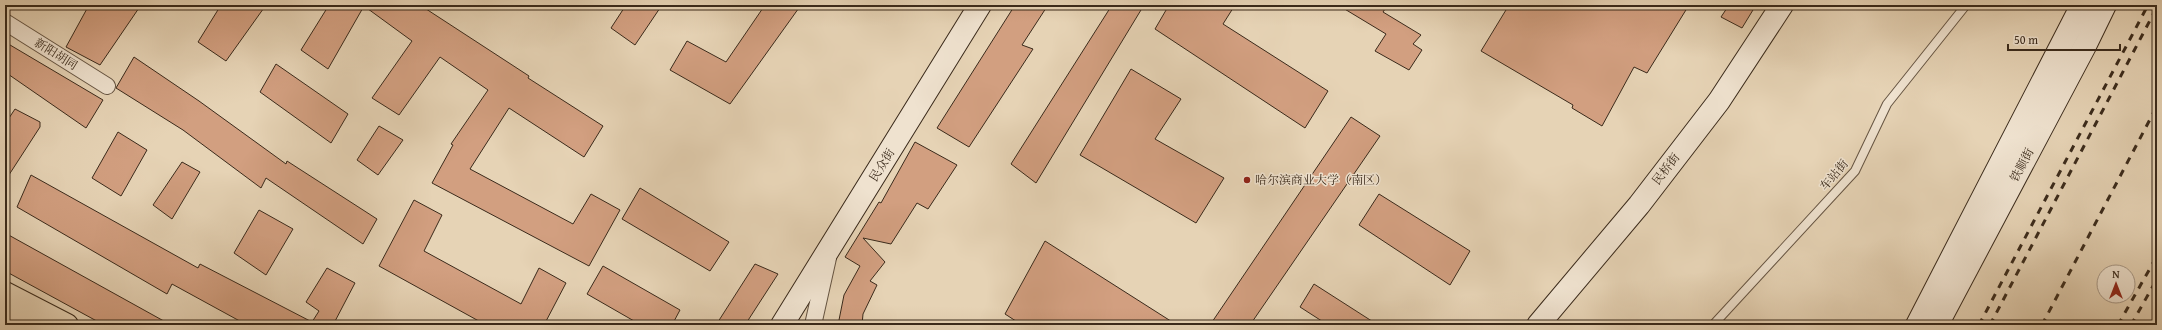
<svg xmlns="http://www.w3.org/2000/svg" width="2162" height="330" font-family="'Gentium Book Plus','Noto Serif SC',serif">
	<rect width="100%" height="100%" fill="#e6d3b5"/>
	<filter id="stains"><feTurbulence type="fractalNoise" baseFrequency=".005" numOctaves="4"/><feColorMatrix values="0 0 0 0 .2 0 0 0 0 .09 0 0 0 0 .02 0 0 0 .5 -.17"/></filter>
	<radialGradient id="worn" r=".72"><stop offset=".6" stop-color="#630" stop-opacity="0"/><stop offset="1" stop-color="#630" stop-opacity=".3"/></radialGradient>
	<!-- building -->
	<g fill="#d29f80" stroke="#3a2a1b">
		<polygon points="89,5 141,5 100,65 66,47"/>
		<polygon points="221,5 266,5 226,61 198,42"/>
		<polygon points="329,5 420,5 529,76 528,78 603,126 584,157 509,108 470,169 573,224 591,194 620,210 589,266 432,183 453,145 451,144 488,90 440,57 399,115 372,98 412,41 364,6 328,69 301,50"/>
		<polygon points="626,5 662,5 635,45 611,28"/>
		<polygon points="765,5 801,5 730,104 670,70 687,41 726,62"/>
		<polygon points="1015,5 1048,5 1022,45 1033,49 969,147 937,128"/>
		<polygon points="1112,5 1144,5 1036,183 1011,164"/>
		<polygon points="1169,5 1235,5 1223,24 1328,91 1305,128 1155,29"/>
		<polygon points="1338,5 1378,5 1385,9 1383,12 1421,35 1413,44 1422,50 1409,70 1375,51 1386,34"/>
		<polygon points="1509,5 1689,5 1647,73 1634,67 1602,126 1572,108 1573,105 1481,51"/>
		<polygon points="1729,5 1756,5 1742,28 1721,17"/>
		<polygon points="5,42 103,100 86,128 5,72"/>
		<polygon points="134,57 199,101 286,164 287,161 377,219 363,244 266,178 261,188 183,130 116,88"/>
		<polygon points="276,64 348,114 331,143 260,92"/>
		<polygon points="1131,69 1181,99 1155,139 1224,178 1196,223 1080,155"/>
		<polygon points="15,109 40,122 40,127 5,181 5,124"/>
		<polygon points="1351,117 1380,136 1250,325 1210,325"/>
		<polygon points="379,126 403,140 378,175 357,160"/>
		<polygon points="118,132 147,150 121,196 92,178"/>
		<polygon points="915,142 957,165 928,209 917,203 891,244 863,238 885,262 870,281 877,285 863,314 862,325 838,325 844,295 860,266 845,257 879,202 881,203"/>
		<polygon points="182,162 200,172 172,219 153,205"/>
		<polygon points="31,175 198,268 200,264 312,322 319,311 306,302 327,268 355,283 333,325 247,325 172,284 167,294 17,207"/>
		<polygon points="640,188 729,242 710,271 622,219"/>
		<polygon points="1379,194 1470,251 1450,285 1359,225"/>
		<polygon points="414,200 442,215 424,251 521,304 539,268 566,283 544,325 486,325 379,266"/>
		<polygon points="259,210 293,229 266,275 234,253"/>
		<polygon points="5,233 171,325 104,325 5,271"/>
		<polygon points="1045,241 1177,325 1022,325 1005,314"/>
		<polygon points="755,264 778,274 745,325 716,325"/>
		<polygon points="603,266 680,310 672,325 641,325 587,294"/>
		<polygon points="1314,284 1378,325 1328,325 1300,307"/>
	</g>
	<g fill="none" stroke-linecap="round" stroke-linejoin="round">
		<!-- lane casing -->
		<g stroke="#655442" stroke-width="10">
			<polyline id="lane" points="1713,325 1855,171 1887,104 1966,5"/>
		</g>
		<!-- street casing -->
		<g stroke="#655442" stroke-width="18">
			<g id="street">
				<polyline points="5,22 107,86"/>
				<polyline points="813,325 828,258"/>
			</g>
		</g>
		<!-- secondary casing -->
		<g stroke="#3a2a1b" stroke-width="24">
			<g id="secondary">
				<polyline points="782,325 980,5"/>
				<polyline points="1538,325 1639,205 1719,101 1782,5"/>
				<polyline points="1917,325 2082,5"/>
				<polyline points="1937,325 2085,46 2105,5"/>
			</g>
		</g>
		<!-- highway casing -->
		<g stroke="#3a2a1b" stroke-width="24">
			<g id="highway">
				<polyline points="5,293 67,325"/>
				<polyline points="5,314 24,325"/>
			</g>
		</g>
		<!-- lane -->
		<use href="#lane" stroke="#efe2cf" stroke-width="8"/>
		<!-- street -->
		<use href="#street" stroke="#efe2cf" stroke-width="16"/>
		<!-- secondary -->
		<use href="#secondary" stroke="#efe2cf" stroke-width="22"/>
		<!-- highway -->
		<use href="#highway" stroke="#e6d3b5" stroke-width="22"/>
		<!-- rail -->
		<g stroke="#3a2a1b" stroke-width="3" stroke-dasharray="7 7" stroke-linecap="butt">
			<polyline points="1979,325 2148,5"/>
			<polyline points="1990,325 2157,7"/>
			<polyline points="2042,325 2157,106"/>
			<polyline points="2118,325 2157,256"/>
			<polyline points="2131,325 2157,279"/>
		</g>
	</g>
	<!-- markers -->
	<circle fill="#8f2418" stroke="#efe2cf" stroke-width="1.5" cx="1247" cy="180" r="4"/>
	<g text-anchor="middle" stroke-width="3" stroke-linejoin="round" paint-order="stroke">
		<!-- street labels -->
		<g font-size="12" fill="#3a2a1b" stroke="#efe2cf">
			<text transform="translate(56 54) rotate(32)" y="4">新阳胡同</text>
			<text transform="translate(882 165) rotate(-58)" y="4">民众街</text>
			<text transform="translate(2022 165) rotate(-62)" y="4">铁顺街</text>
			<text transform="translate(1666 169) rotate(-52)" y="4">民桥街</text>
			<text transform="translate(1834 175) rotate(-50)" y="4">车站街</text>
		</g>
		<!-- poi labels -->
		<g font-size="12" fill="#3a2a1b" stroke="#efe2cf" text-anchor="start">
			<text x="1255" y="184">哈尔滨商业大学（南区）</text>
		</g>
	</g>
	<!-- margin -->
	<rect width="2162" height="330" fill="none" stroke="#e6d3b5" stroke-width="20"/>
	<rect x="6" y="6" width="2150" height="318" fill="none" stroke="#3a2a1b" stroke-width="2"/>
	<rect x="10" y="10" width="2142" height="310" fill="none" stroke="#3a2a1b"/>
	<!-- north arrow -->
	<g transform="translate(2116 284)"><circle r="19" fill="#efe2cf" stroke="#a79887"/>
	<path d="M0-3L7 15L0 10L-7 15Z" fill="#8f2418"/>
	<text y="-6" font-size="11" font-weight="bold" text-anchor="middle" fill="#3a2a1b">N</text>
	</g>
	<!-- scale -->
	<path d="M2008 44v6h112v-6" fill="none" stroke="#3a2a1b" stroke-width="2"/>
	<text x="2014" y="44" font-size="12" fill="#3a2a1b" stroke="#efe2cf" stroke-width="3" paint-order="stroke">50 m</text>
	<rect width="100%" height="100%" filter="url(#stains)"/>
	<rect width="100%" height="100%" fill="url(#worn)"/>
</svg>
